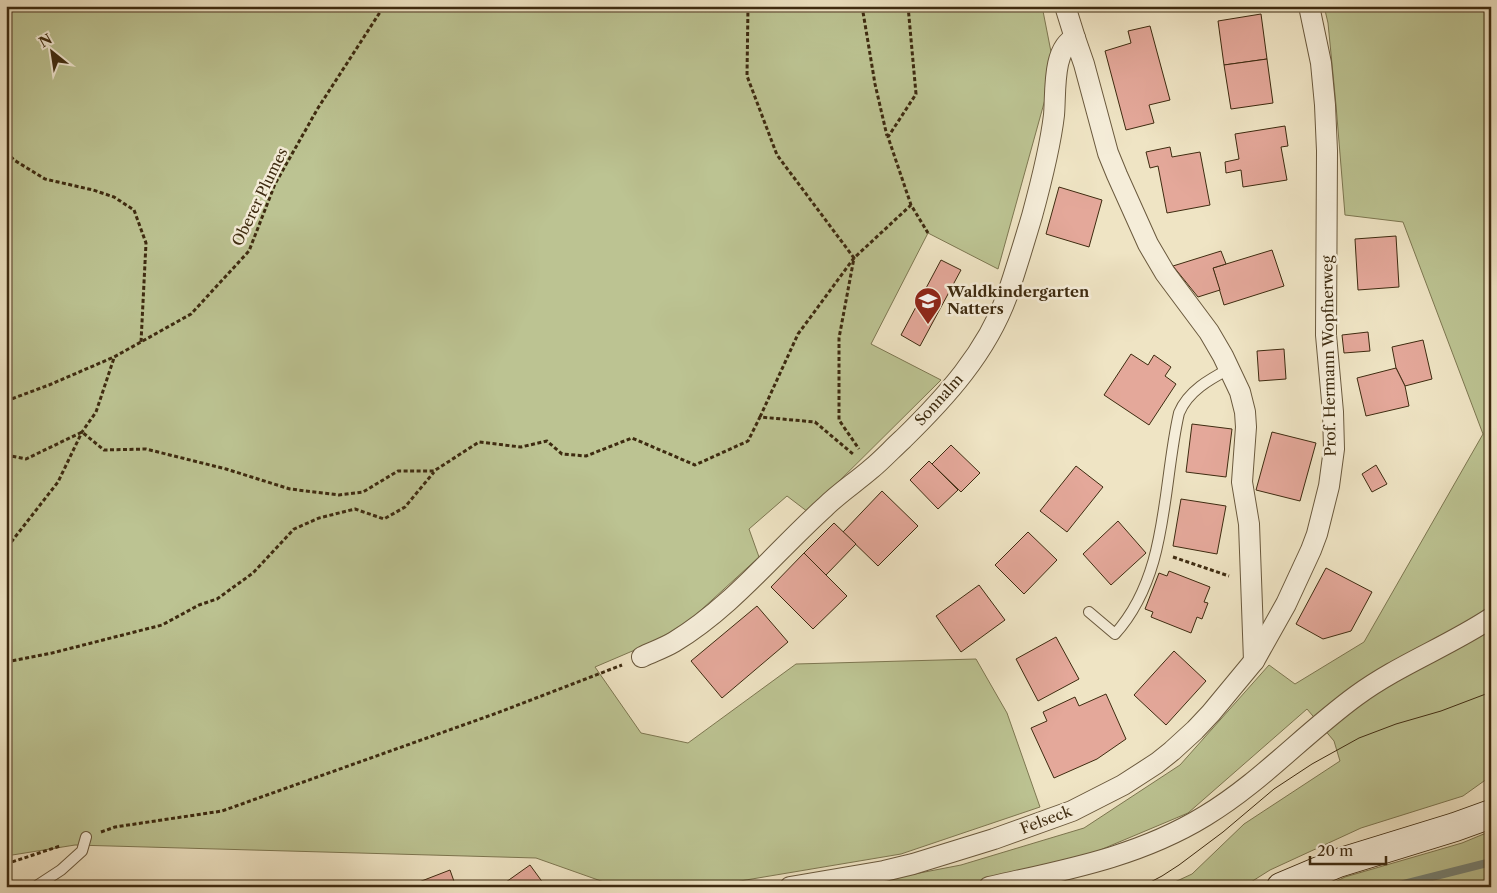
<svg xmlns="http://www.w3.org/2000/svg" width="1497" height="893" font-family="'Libre Caslon Text',serif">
	<rect width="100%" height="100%" fill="#efe4c4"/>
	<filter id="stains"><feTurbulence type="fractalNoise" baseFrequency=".004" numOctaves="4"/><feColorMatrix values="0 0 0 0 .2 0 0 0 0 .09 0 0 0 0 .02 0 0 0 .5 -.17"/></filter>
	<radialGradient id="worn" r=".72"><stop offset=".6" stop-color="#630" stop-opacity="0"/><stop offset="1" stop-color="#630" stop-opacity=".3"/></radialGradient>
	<!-- green -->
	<g fill="#bcc392" stroke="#7d7751">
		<polygon points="6,6 1042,6 1054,67 998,269 928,233 871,344 941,380 808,512 787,496 749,529 759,557 677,632 595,667 641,733 688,743 796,664 976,659 1007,713 1040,807 901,854 740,881 727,887 618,887 536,858 75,845 6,856"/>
		<polygon points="1324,6 1491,6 1491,776 1463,796 1361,828 1270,870 1243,887 1164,887 1192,874 1244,824 1340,761 1334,741 1307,709 1188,813 1093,853 960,887 847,887 961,865 1084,828 1180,765 1269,665 1295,684 1364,642 1483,434 1403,222 1345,215 1336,105 1328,23"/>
		<polygon points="1491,831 1491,887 1325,887 1345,877 1462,843"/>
	</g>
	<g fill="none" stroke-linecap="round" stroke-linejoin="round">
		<!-- stream -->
		<polyline stroke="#768377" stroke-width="8" points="1392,887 1491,862"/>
	</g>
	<!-- building -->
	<g fill="#e4a89a" stroke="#3e2b10">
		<polygon points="1261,14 1267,59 1224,65 1218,21"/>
		<polygon points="1150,26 1170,100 1149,105 1154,123 1126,130 1105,51 1131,43 1128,31"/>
		<polygon points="1267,59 1273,103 1231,109 1224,65"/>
		<polygon points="1285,126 1288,146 1281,147 1287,180 1243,187 1241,170 1226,173 1225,162 1239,159 1235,134"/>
		<polygon points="1170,147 1172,157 1200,152 1210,205 1167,213 1158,166 1150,168 1146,152"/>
		<polygon points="1059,187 1102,200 1089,247 1046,234"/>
		<polygon points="1396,236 1399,287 1358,290 1355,239"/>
		<polygon points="1272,250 1284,286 1224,305 1213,268"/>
		<polygon points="1221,251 1226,264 1213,268 1220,290 1198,297 1173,266"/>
		<polygon points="941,260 961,270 920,346 901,335"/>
		<polygon points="1368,332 1370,351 1344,353 1342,335"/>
		<polygon points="1423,340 1432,379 1405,386 1396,368 1392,347"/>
		<polygon points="1284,349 1286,379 1259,381 1257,351"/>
		<polygon points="1131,354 1148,365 1154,355 1171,367 1165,376 1176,384 1149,425 1104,395"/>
		<polygon points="1396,368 1405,386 1409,406 1366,416 1357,378"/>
		<polygon points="1192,424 1232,429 1226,477 1186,472"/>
		<polygon points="1272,432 1316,443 1300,501 1256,490"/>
		<polygon points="951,445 980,473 961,492 932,464"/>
		<polygon points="929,461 958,490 938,509 910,480"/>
		<polygon points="1376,465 1387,484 1372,492 1362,474"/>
		<polygon points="1076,466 1103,487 1067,532 1040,511"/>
		<polygon points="882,491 918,526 878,566 843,532"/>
		<polygon points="1181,499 1226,506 1217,554 1173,546"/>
		<polygon points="1118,521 1146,553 1111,585 1083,554"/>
		<polygon points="834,523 856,544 826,575 804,553"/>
		<polygon points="1028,532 1057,560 1024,594 995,565"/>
		<polygon points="804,553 847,596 813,629 771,587"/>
		<polygon points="1326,568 1372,592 1351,631 1323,639 1296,624"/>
		<polygon points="1169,571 1210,587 1204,602 1208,603 1202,619 1197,617 1191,633 1151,617 1153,612 1145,609 1159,573 1167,576"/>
		<polygon points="979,585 1005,620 961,652 936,616"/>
		<polygon points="757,606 788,642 722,698 691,661"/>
		<polygon points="1056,637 1079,679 1038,701 1016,659"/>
		<polygon points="1174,651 1206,681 1166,725 1134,695"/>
		<polygon points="1106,694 1126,739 1097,759 1054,778 1031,728 1047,721 1043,712 1075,697 1079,706"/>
		<polygon points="530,865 546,887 499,887"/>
		<polygon points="450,870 456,887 406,887"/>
		<polygon points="243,882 245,887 231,887"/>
	</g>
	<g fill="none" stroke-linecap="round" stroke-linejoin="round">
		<!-- lane casing -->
		<g stroke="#6a593d" stroke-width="12">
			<g id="lane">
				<path d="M1089 612 1115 634C1169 574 1162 487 1179 413 1188 391 1210 379 1229 369"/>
				<polyline points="35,887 61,870 82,851 86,837"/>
			</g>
		</g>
		<!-- street casing -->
		<g stroke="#6a593d" stroke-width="22">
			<g id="street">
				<polyline points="1065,6 1075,38"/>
				<path d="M642 657C652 652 664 648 674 642 732 607 775 552 825 507 839 493 856 482 871 469 882 460 892 449 903 439 946 397 986 353 1007 296 1016 269 1024 243 1032 216 1041 183 1050 149 1054 115 1056 93 1052 48 1075 38L1084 64 1108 153 1117 175 1148 244 1165 273 1209 332 1223 356 1240 392 1245 412 1246 427 1242 482 1249 524 1254 661"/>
				<polyline points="790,887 884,871 913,864 994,839 1072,811 1123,785 1157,763 1172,751 1195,730 1211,713 1254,661 1286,604 1311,550 1317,534 1329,486 1334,449 1333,412 1326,335 1327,151 1325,105 1321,63 1309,6"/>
				<path d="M989 887C1065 870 1138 857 1205 816 1260 783 1304 734 1356 696 1398 665 1447 647 1491 618"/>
			</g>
		</g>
		<!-- secondary casing -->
		<g stroke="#3e2b10" stroke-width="30">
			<polyline id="secondary" points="1281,887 1338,863 1455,827 1491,814"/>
		</g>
		<!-- path -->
		<g stroke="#3e2b10" stroke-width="3" stroke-dasharray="4 2.5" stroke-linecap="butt">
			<polyline points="748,6 747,76 777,155 854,258 839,338 839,420 859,449"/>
			<polyline points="862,6 875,84 887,136"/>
			<polyline points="908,6 916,94 888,137 911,205 928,233"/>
			<polyline points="6,152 14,160 45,179 93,190 114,197 134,210 146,243 141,342"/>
			<polyline points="6,401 49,385 114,357 191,314 249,251 275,184 318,108 384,6"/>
			<polyline points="760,417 798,334 854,258 911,205"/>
			<polyline points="6,455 26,459 82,432 104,450 146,449 226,469 290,489 339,495 363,492 398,471 434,471 479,442 521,447 547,441 562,454 586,456 632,438 695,465 748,441 760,417 815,422 853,454"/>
			<polyline points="6,546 12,541 58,482 82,432 96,412 114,358"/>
			<polyline points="1173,557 1229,576"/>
			<polyline points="6,662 52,653 162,625 199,605 217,599 253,573 294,529 319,518 355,509 384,519 405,507 434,472"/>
			<polyline points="101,832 115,827 222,811 497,713 622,665"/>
			<polyline points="6,864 60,846"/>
		</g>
		<!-- lane -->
		<use href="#lane" stroke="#f5edd9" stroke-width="10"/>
		<!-- street -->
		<use href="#street" stroke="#f5edd9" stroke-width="20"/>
		<!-- secondary -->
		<use href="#secondary" stroke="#f5edd9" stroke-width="28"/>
		<!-- tram -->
		<polyline stroke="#3e2b10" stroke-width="1" points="1141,887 1162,876 1179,865 1223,832 1274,789 1312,764 1359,738 1396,724 1441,711 1491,692"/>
	</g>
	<!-- icons -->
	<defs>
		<g id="school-pin" transform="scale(1.4375)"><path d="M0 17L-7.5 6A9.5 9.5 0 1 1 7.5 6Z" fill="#8f2418" stroke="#f5edd9"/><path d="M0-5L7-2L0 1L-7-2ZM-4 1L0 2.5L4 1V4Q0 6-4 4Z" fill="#fff"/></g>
	</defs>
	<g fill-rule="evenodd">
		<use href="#school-pin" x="928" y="301"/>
	</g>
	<g text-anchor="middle" stroke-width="5" stroke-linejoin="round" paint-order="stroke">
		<!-- street labels -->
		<g font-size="15" fill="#3e2b10" stroke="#f5edd9">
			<text transform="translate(260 197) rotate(-64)" y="5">Oberer Plumes</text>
			<text transform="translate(1329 356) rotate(-91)" y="5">Prof. Hermann Wopfnerweg</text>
			<text transform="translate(939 400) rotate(-48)" y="5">Sonnalm</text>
			<text transform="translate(1046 820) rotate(-21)" y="5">Felseck</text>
		</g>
		<!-- poi labels -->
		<g font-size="15" font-weight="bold" fill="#3e2b10" stroke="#f5edd9" text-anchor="start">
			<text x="947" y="297">Waldkindergarten<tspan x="947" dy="17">Natters</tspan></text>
		</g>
	</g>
	<!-- margin -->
	<rect width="1497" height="893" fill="none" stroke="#efe4c4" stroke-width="25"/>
	<rect x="8" y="8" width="1482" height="878" fill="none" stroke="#3e2b10" stroke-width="2.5"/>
	<rect x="12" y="12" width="1472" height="868" fill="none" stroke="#3e2b10"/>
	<!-- north arrow -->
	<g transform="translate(52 52) rotate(330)" stroke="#f5edd9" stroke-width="4" paint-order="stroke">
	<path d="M0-4L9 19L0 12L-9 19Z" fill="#3e2b10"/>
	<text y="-8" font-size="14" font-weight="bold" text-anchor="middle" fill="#3e2b10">N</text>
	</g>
	<!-- scale -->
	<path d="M1310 856v8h76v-8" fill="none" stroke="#3e2b10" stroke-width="2.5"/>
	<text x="1317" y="856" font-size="15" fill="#3e2b10" stroke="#f5edd9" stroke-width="4" paint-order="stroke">20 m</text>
	<rect width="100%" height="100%" filter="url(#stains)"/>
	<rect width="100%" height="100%" fill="url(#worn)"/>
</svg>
